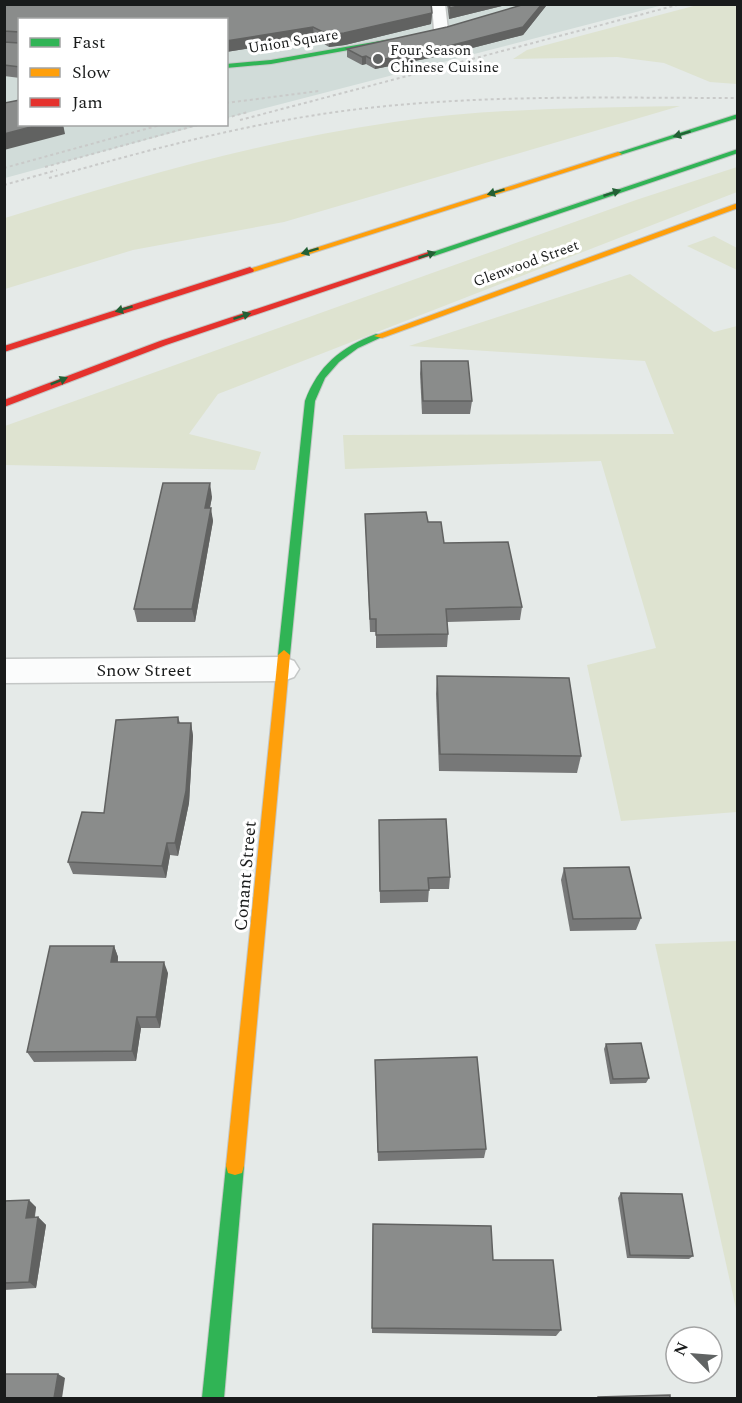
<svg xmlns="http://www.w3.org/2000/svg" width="742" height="1403" font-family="Spectral,serif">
	<rect width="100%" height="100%" fill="#e5eae8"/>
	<!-- built -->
	<polygon fill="#d1dcd9" points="5,5 359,4 663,5 227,118 226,20 20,20 20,124 201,125 5,178"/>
	<!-- green -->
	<g fill="#dee3d0">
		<polygon points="701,4 737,5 737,84 710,82 664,63 617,57 513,59 527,50"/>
		<path d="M680 106 284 222 133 250 5 289V218C132 179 261 141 394 122 488 108 585 108 680 106Z"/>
		<polygon points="737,167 737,192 218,394 189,434 261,452 255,470 5,465 5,426 636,200"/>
		<polygon points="714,236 737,248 737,270 687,246"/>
		<polygon points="630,274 714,332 737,326 737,812 621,821 587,665 656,648 601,461 345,469 343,435 674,434 645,361 409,346"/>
		<polygon points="737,941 738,941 737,1313 655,944"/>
	</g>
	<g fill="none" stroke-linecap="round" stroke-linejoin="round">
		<!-- street casing -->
		<g stroke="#c4c7c6" stroke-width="3">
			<g id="street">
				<polygon points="432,4 445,4 448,30 446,33 441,34 434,30"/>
				<polygon points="283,657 294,661 299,669 294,677 283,681 4,683 4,659"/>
			</g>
		</g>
		<!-- fast casing -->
		<g stroke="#c4c7c6" stroke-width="2">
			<g id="fast">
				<polygon points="391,39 393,42 271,64 226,68 226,64 271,60"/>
				<polygon points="738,114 738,118 620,155 614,154"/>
				<polygon points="738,149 738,153 434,256 427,254"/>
				<path d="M376 334 384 336 358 348 339 362 325 378 315 401 290 655 284 660 278 655 305 401C318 366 341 347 376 334Z"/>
				<polygon points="235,1157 242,1159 244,1166 224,1398 202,1398 226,1166 228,1159"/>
			</g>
		</g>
		<!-- slow casing -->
		<g stroke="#c4c7c6" stroke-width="2">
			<g id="slow">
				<polygon points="618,152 622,154 620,155 253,272 246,270"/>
				<polygon points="738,203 738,208 382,338 374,336"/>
				<polygon points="284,650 290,655 244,1166 242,1173 235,1175 228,1173 226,1166 278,655"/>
			</g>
		</g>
		<!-- jam casing -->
		<g stroke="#c4c7c6" stroke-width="2">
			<g id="jam">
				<polygon points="428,252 435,254 166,345 4,407 4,400 160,341"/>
				<polygon points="250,267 254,270 253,272 4,352 4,346"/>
			</g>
		</g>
		<!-- street -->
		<use href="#street" fill="#fbfcfc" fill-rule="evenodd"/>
		<!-- fast -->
		<use href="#fast" fill="#30b455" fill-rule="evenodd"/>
		<!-- slow -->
		<use href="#slow" fill="#ff9f0a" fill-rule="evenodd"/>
		<!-- jam -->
		<use href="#jam" fill="#e5322d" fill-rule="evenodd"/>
		<!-- rail -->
		<g stroke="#c9cac9" stroke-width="2" stroke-dasharray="3 3" stroke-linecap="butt">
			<polyline points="226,103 319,91"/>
			<polyline points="226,118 248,112"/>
			<polyline points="240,120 681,4"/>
			<polyline points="45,167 201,124"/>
			<polyline points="4,168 164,124"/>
			<path d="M49 178C148 150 248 123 351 110 479 94 609 98 738 98"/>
			<polyline points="4,185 57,170"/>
		</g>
	</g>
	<!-- wall -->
	<g fill="#777878">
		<polygon points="4,4 432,13 431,24 345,45 329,47 314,38 226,52 226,20 20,20 20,78 4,76"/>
		<polygon points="447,4 510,4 449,19"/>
		<polygon points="546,6 523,35 449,54 375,69 366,64 362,65 347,57 347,49"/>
		<polygon points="421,361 472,401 470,414 422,414 420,374"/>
		<polygon points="212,497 210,508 213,521 195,622 137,622 134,609"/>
		<polygon points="365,514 428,522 444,543 522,607 520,620 447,622 448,634 447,647 376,648 376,632 370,632"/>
		<polygon points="437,676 581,756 577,773 439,771 436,694"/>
		<polygon points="178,717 180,723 191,723 193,736 189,803 178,856 170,855 166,878 73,874 68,862 104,813"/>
		<polygon points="379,832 450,877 449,889 429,889 428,902 380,903"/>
		<polygon points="564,868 641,918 636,930 570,931 561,880"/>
		<polygon points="114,946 118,957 118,962 168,973 160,1028 141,1028 136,1061 34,1062 27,1052"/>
		<polygon points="606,1044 649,1078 646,1083 610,1084 604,1049"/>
		<polygon points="375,1070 486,1149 484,1158 378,1161"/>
		<polygon points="621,1193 693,1256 689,1259 627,1258 618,1198"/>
		<polygon points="4,1201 36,1207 35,1217 38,1217 46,1225 36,1288 4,1290"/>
		<polygon points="373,1224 493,1260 561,1330 556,1336 372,1333"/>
	</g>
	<!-- shaded-wall -->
	<g fill="#616261">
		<polygon points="466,4 510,4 449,19 450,8"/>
		<polygon points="542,4 547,4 546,6 523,35 449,54 375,69 375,61"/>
		<polygon points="432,13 431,24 345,45 329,47 329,35"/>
		<polygon points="313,27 314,38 226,52 226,41"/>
		<polygon points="366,56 366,64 362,65 362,57"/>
		<polygon points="42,124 63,124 65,134 4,150 4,134"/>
		<polygon points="210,483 212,497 207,521 205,508"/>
		<polygon points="211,508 213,521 195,622 192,609"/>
		<polygon points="191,723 193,736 189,803 178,856 175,843"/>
		<polygon points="167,843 170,855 166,878 162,866"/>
		<polygon points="114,946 118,957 116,973 111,962"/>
		<polygon points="164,962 168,973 160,1028 156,1017"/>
		<polygon points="137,1017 141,1028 136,1061 132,1051"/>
		<polygon points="29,1200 36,1207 33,1225 26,1218"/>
		<polygon points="38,1217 46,1225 36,1288 29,1282"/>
		<polygon points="58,1374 65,1378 62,1398 54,1398"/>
	</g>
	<!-- building -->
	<g fill="#8a8c8b" stroke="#616261" stroke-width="1.5">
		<polygon points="4,4 431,4 432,13 344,33 329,35 313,27 226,41 226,20 20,20 20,67 4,65 4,42 19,43 19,32 4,31"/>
		<polygon points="449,4 466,4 450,8"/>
		<polygon points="525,4 542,4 523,27 449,46 375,61 366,56 362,57 347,49 447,27"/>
		<polygon points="20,100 20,124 42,124 4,134 4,103"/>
		<polygon points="421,361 468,361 472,401 423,401"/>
		<polygon points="163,483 210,483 205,508 211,508 192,609 134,609"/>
		<polygon points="426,512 428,522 441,522 444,543 508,542 522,607 446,609 448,634 376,635 376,619 370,619 365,514"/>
		<polygon points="437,676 569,678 581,756 440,754"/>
		<polygon points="178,717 178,723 191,723 186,791 175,843 167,843 162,866 68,862 82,812 104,813 116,720"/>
		<polygon points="446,819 450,877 428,878 429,890 380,891 379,820"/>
		<polygon points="629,867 641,918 573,919 564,868"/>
		<polygon points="50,946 114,946 111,962 164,962 156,1017 137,1017 132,1051 27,1052"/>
		<polygon points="641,1043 649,1078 613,1079 606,1044"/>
		<polygon points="477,1057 486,1149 378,1152 375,1060"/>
		<polygon points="621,1193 682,1194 693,1256 630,1255"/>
		<polygon points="29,1200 26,1218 38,1217 29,1282 4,1283 4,1201"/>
		<polygon points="373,1224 491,1226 493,1260 553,1260 561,1330 372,1328"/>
		<polygon points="4,1374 58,1374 54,1398 4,1398"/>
		<polygon points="670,1395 670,1398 598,1398 598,1397"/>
	</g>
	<!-- one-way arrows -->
	<defs><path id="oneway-solid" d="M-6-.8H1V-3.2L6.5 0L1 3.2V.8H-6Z" transform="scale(1.5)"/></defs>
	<g fill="#236035">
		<use href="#oneway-solid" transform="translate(682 134) rotate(163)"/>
		<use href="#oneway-solid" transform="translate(496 192) rotate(163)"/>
		<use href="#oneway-solid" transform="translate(612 193) rotate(-18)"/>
		<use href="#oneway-solid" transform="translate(310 251) rotate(163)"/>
		<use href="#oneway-solid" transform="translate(427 255) rotate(-18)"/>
		<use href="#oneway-solid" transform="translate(124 309) rotate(163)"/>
		<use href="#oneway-solid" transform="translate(242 316) rotate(-18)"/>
		<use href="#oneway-solid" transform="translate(59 381) rotate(-22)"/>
	</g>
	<!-- markers -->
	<circle fill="#606363" stroke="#fff" stroke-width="2" cx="378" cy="59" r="6"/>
	<g text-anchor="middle" stroke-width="6" stroke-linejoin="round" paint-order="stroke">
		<!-- far-street labels -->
		<g font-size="15" fill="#191b1b" stroke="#fff">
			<text transform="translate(293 41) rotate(-9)" y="5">Union Square</text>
			<text transform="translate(526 263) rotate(-20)" y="5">Glenwood Street</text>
		</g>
		<!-- far-poi labels -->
		<g font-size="15" fill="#191b1b" stroke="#fff" text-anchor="start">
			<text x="390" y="55">Four Season<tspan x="390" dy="17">Chinese Cuisine</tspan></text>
		</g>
		<!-- street labels -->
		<g font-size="18" fill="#191b1b" stroke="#fff">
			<text x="144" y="676">Snow Street</text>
			<text transform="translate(245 876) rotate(-85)" y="6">Conant Street</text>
		</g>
	</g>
	<!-- border -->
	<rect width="742" height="1403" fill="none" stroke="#191b1b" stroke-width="12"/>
	<!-- legend -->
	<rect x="18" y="18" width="210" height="108" fill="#ffffff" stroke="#a3a4a4" stroke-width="1.5"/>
	<rect x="30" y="38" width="30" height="9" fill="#30b455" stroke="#a3a4a4" stroke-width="1.5"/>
	<text x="72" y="48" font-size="18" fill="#191b1b">Fast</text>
	<rect x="30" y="68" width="30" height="9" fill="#ff9f0a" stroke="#a3a4a4" stroke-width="1.5"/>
	<text x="72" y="78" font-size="18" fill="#191b1b">Slow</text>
	<rect x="30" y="98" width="30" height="9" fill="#e5322d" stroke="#a3a4a4" stroke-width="1.5"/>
	<text x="72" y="108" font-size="18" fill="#191b1b">Jam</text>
	<!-- north arrow -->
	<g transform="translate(694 1355) rotate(295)"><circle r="28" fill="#ffffff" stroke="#a3a4a4" stroke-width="1.5"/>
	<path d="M0-4.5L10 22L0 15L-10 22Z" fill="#606363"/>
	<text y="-9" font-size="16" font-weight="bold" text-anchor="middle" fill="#191b1b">N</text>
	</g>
</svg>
